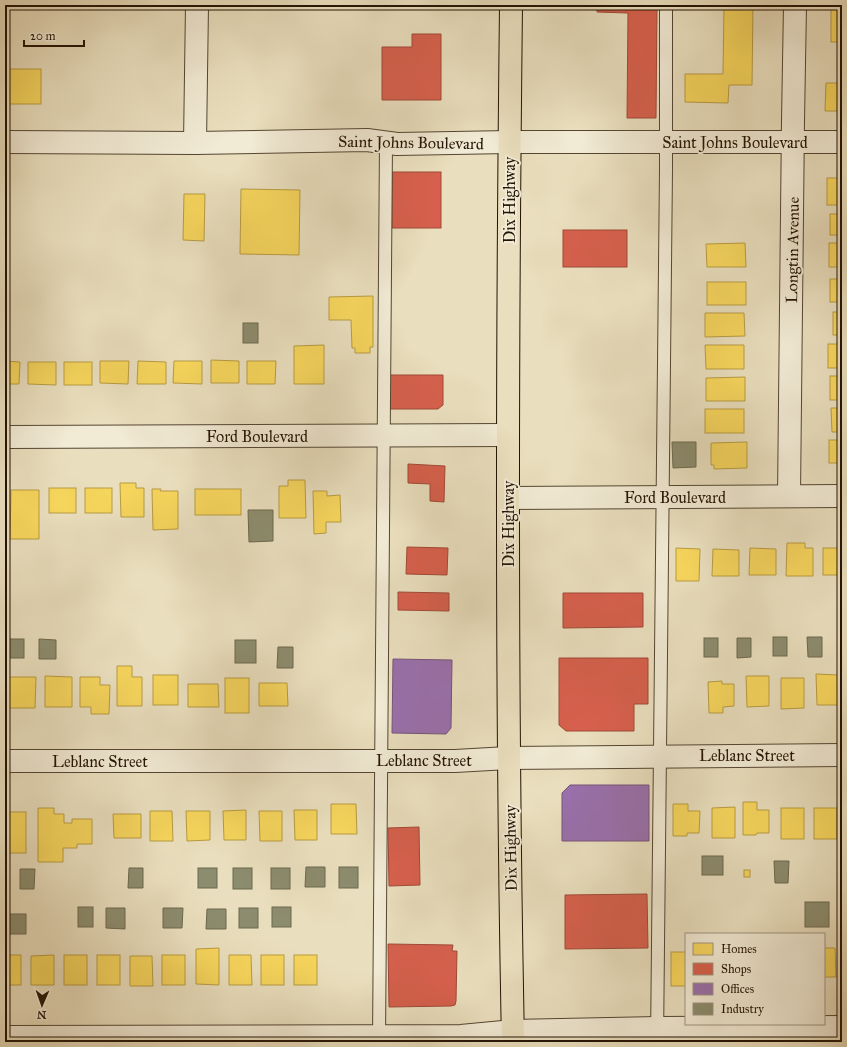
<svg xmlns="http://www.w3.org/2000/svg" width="847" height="1047" font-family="'IM FELL Great Primer',serif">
	<rect width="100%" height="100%" fill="#e9debd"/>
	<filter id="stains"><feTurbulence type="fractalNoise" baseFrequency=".005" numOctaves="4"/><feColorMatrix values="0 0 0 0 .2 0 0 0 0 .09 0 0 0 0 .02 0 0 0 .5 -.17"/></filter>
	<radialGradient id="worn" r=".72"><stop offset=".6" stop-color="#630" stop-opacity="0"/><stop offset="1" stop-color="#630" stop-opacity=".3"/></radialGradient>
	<!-- homes -->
	<g fill="#f6d55c" stroke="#b79b42">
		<polygon points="724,5 753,5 752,85 729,85 728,103 685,102 685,74 723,74"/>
		<rect x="831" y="5" width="11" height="37"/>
		<rect x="5" y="69" width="36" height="35"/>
		<polygon points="826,83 842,83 842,111 825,111"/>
		<rect x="827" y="178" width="15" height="27"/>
		<polygon points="241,189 300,190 299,255 240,254"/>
		<polygon points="184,194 205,194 204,241 183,240"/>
		<rect x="830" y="214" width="12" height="21"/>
		<polygon points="745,243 746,267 707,267 706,244"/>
		<rect x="829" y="243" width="13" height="24"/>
		<rect x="830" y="279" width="12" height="23"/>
		<rect x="707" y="282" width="39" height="23"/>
		<polygon points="373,296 373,347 370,347 370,353 355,353 355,348 352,348 351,320 329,320 329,297"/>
		<rect x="833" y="312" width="9" height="23"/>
		<polygon points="705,313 744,313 745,336 705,337"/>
		<rect x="828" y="344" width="14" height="24"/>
		<polygon points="324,345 324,384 294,384 294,346"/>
		<polygon points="705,345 744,345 744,369 706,369"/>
		<polygon points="211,360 239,361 239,383 211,383"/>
		<polygon points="5,361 20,362 19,384 5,384"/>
		<polygon points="100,361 129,361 128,384 100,383"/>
		<polygon points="138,361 166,362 166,384 137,384"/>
		<polygon points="174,361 202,361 202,384 173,383"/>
		<polygon points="247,361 276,361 275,384 247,384"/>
		<polygon points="28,362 56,362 56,385 28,384"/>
		<rect x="64" y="362" width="28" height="23"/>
		<rect x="830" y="376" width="12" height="24"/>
		<polygon points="745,377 745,401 706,401 706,378"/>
		<polygon points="831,408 842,408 842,432 832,432"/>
		<rect x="705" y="409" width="39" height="24"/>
		<rect x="829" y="440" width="13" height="23"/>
		<polygon points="747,442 747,468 714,469 714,465 711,465 711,443"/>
		<polygon points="288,480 305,480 306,518 279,518 279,486 288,486"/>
		<polygon points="120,483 136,483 136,488 144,488 144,517 121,517"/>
		<rect x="49" y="488" width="27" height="25"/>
		<rect x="85" y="488" width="27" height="25"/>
		<polygon points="152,489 161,489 160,491 178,491 178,529 153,530"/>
		<rect x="195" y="489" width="46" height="26"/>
		<polygon points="11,490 39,490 39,539 10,539"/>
		<polygon points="313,491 327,491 327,496 340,495 341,522 326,522 326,533 314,534"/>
		<polygon points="787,543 805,543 805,548 813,548 813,576 786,576"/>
		<polygon points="676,548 700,549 699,581 676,581"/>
		<polygon points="750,548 776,549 776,575 749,575"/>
		<rect x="823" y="548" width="19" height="27"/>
		<polygon points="713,549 739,550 739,576 712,576"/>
		<polygon points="117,666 132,666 132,677 142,677 142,706 117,706"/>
		<polygon points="816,674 839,675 839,705 817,705"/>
		<rect x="153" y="675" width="25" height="30"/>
		<polygon points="45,676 72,677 72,707 45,707"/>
		<polygon points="746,676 769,676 769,706 747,707"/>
		<polygon points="8,677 36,677 35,708 8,708"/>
		<polygon points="80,677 100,677 100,685 110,685 109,714 91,714 91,707 80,707"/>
		<rect x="225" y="678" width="24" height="35"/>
		<polygon points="781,678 804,678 804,708 781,709"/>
		<polygon points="722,681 722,684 734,684 734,706 723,707 723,713 709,713 708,682"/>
		<polygon points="259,683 287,683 288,706 259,706"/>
		<polygon points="188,684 218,684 219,707 188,707"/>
		<polygon points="743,802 757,802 757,810 769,810 769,833 757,833 756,835 743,835"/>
		<polygon points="331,804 356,804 357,834 331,834"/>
		<polygon points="673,804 688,804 688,811 700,811 699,833 687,833 687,836 673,836"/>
		<polygon points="735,807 735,838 712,838 712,808"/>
		<polygon points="38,808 54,808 54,814 64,814 64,823 72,823 72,819 92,819 92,844 77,844 77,848 63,848 63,862 38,862"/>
		<rect x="781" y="808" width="23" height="31"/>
		<rect x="814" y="808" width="23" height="31"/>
		<polygon points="246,810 246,840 224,840 223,811"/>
		<polygon points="294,810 317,810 317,840 295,840"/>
		<polygon points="150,811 172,811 173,841 150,841"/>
		<polygon points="186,811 210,811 210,840 187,841"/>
		<polygon points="259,811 282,811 282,841 260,841"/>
		<rect x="5" y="812" width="21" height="41"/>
		<polygon points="113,814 141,814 141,838 114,838"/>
		<rect x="744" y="870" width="6" height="7"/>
		<polygon points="219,948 219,985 196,984 196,949"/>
		<polygon points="824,948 835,948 836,977 824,977"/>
		<rect x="671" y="952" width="15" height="34"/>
		<rect x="5" y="955" width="16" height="30"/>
		<polygon points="54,955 54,985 31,985 31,956"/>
		<rect x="64" y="955" width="23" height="30"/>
		<rect x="97" y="955" width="23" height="30"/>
		<rect x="162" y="955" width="23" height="30"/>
		<polygon points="229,955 251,955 252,985 229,985"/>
		<rect x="261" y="955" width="23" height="30"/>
		<rect x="294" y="955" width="23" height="30"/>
		<polygon points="130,956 152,956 153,986 130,986"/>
	</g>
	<!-- shops -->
	<g fill="#d6604d" stroke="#a04937">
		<polygon points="597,5 657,5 656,118 627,118 628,13 597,12"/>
		<polygon points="412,34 441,34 441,100 382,100 382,47 412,47"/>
		<rect x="392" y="172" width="49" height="56"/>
		<rect x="563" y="230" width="64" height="37"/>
		<polygon points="390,375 443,375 443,405 438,409 390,409"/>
		<polygon points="408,464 445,466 444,502 430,501 430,484 408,483"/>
		<polygon points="407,547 448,548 447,575 406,574"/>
		<polygon points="398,592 449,593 449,611 398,610"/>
		<polygon points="563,593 643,593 643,627 563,628"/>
		<polygon points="559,658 648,658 648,704 634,704 634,731 566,731 559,725"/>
		<polygon points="419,827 420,885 389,886 388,828"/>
		<polygon points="647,894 648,948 565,949 565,895"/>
		<polygon points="388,944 453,945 452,951 457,951 456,1001 455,1005 451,1006 389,1007"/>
	</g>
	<!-- offices -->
	<g fill="#9970ab" stroke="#765479">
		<polygon points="393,659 452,660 451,728 446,734 392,733"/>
		<polygon points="570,785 649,785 649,841 562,841 562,793"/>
	</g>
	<!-- industry -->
	<g fill="#8c8c6e" stroke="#6c684e">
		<rect x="243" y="323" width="15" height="20"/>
		<polygon points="672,442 696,442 696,467 673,468"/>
		<polygon points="248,510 273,510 273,541 249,542"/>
		<rect x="5" y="537" width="3" height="22"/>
		<rect x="773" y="637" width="14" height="19"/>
		<polygon points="807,637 822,637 822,657 808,657"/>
		<rect x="704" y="638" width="14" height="19"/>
		<polygon points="737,638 751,638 751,657 737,658"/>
		<rect x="5" y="639" width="19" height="19"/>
		<polygon points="39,639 56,640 56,659 39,659"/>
		<rect x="235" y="640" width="21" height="23"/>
		<polygon points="278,647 293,647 293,668 277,668"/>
		<rect x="702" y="856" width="21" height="19"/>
		<polygon points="774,861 789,861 788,883 775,883"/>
		<polygon points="306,867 325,867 325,887 305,887"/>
		<rect x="339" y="867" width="19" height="21"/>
		<polygon points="129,868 143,868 143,888 128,888"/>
		<rect x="198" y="868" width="19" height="20"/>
		<rect x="233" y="868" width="19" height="21"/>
		<rect x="271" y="868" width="19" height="21"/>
		<polygon points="20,869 35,869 34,889 20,889"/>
		<rect x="805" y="902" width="24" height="25"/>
		<rect x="78" y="907" width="15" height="20"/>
		<rect x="272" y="907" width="19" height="20"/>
		<polygon points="106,908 125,908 125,929 106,928"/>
		<polygon points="163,908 183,908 182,928 163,928"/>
		<rect x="239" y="908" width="19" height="20"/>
		<polygon points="207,909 226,909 226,929 206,929"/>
		<rect x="5" y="914" width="21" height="20"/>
	</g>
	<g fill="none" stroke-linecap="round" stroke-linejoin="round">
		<!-- lane casing -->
		<g stroke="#544632" stroke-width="14">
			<g id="lane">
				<polyline points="379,1041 386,142"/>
				<polyline points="657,1042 666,169 666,5"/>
			</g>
		</g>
		<!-- street casing -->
		<g stroke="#544632" stroke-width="24">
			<g id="street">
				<polyline points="5,142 195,143 367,140 397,144 509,142 842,142"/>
				<polyline points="195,143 197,5"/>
				<polyline points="5,437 508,435"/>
				<polyline points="789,496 793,121 795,5"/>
				<polyline points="508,498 842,496"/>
				<polyline points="5,761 455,761 508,758 842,755"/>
				<polyline points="5,1037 461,1036 512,1031 657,1028 842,1027"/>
			</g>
		</g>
		<!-- primary casing -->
		<g stroke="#231304" stroke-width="24">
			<path id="primary" d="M511 5C507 351 506 696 513 1042"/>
		</g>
		<!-- lane -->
		<use href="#lane" stroke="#f1ead4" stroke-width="12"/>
		<!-- street -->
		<use href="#street" stroke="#f1ead4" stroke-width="22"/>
		<!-- primary -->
		<use href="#primary" stroke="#e9debd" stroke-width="22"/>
	</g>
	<g text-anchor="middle" stroke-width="4" stroke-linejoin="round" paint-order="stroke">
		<!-- street labels -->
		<g font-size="16" fill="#231304" stroke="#f1ead4">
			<text transform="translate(411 142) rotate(1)" y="6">Saint Johns Boulevard</text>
			<text x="735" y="148">Saint Johns Boulevard</text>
			<text transform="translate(509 200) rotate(-90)" y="6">Dix Highway</text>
			<text transform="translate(792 250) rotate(-89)" y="6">Longtin Avenue</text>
			<text x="257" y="442">Ford Boulevard</text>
			<text x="675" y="503">Ford Boulevard</text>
			<text transform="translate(508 524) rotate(-90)" y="6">Dix Highway</text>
			<text x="747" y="761">Leblanc Street</text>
			<text x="424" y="766">Leblanc Street</text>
			<text x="100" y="767">Leblanc Street</text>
			<text transform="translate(510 848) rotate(-91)" y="6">Dix Highway</text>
		</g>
	</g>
	<!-- margin -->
	<rect width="847" height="1047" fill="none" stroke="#e9debd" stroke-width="20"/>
	<rect x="6" y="6" width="835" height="1035" fill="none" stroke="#231304" stroke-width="2"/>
	<rect x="10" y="10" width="827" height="1027" fill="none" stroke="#231304"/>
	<!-- legend -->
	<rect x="685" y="933" width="140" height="92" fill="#f1ead4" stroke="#9f9481"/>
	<rect x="693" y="943" width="20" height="12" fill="#f6d55c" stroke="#9f9481"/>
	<text x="721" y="953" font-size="12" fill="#231304">Homes</text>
	<rect x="693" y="963" width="20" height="12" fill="#d6604d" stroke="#9f9481"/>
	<text x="721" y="973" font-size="12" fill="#231304">Shops</text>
	<rect x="693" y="983" width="20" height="12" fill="#9970ab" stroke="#9f9481"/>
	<text x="721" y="993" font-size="12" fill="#231304">Offices</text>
	<rect x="693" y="1003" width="20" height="12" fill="#8c8c6e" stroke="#9f9481"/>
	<text x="721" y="1013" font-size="12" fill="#231304">Industry</text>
	<!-- north arrow -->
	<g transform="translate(42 1005) rotate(182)" stroke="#f1ead4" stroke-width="3" paint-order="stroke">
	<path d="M0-3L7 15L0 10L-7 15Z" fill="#231304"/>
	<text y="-6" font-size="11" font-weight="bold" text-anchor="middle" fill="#231304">N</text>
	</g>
	<!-- scale -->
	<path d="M24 40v6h60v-6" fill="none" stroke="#231304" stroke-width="2"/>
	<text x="30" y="40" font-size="12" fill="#231304" stroke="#f1ead4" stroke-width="3" paint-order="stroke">20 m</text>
	<rect width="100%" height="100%" filter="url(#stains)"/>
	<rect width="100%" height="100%" fill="url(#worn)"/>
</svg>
